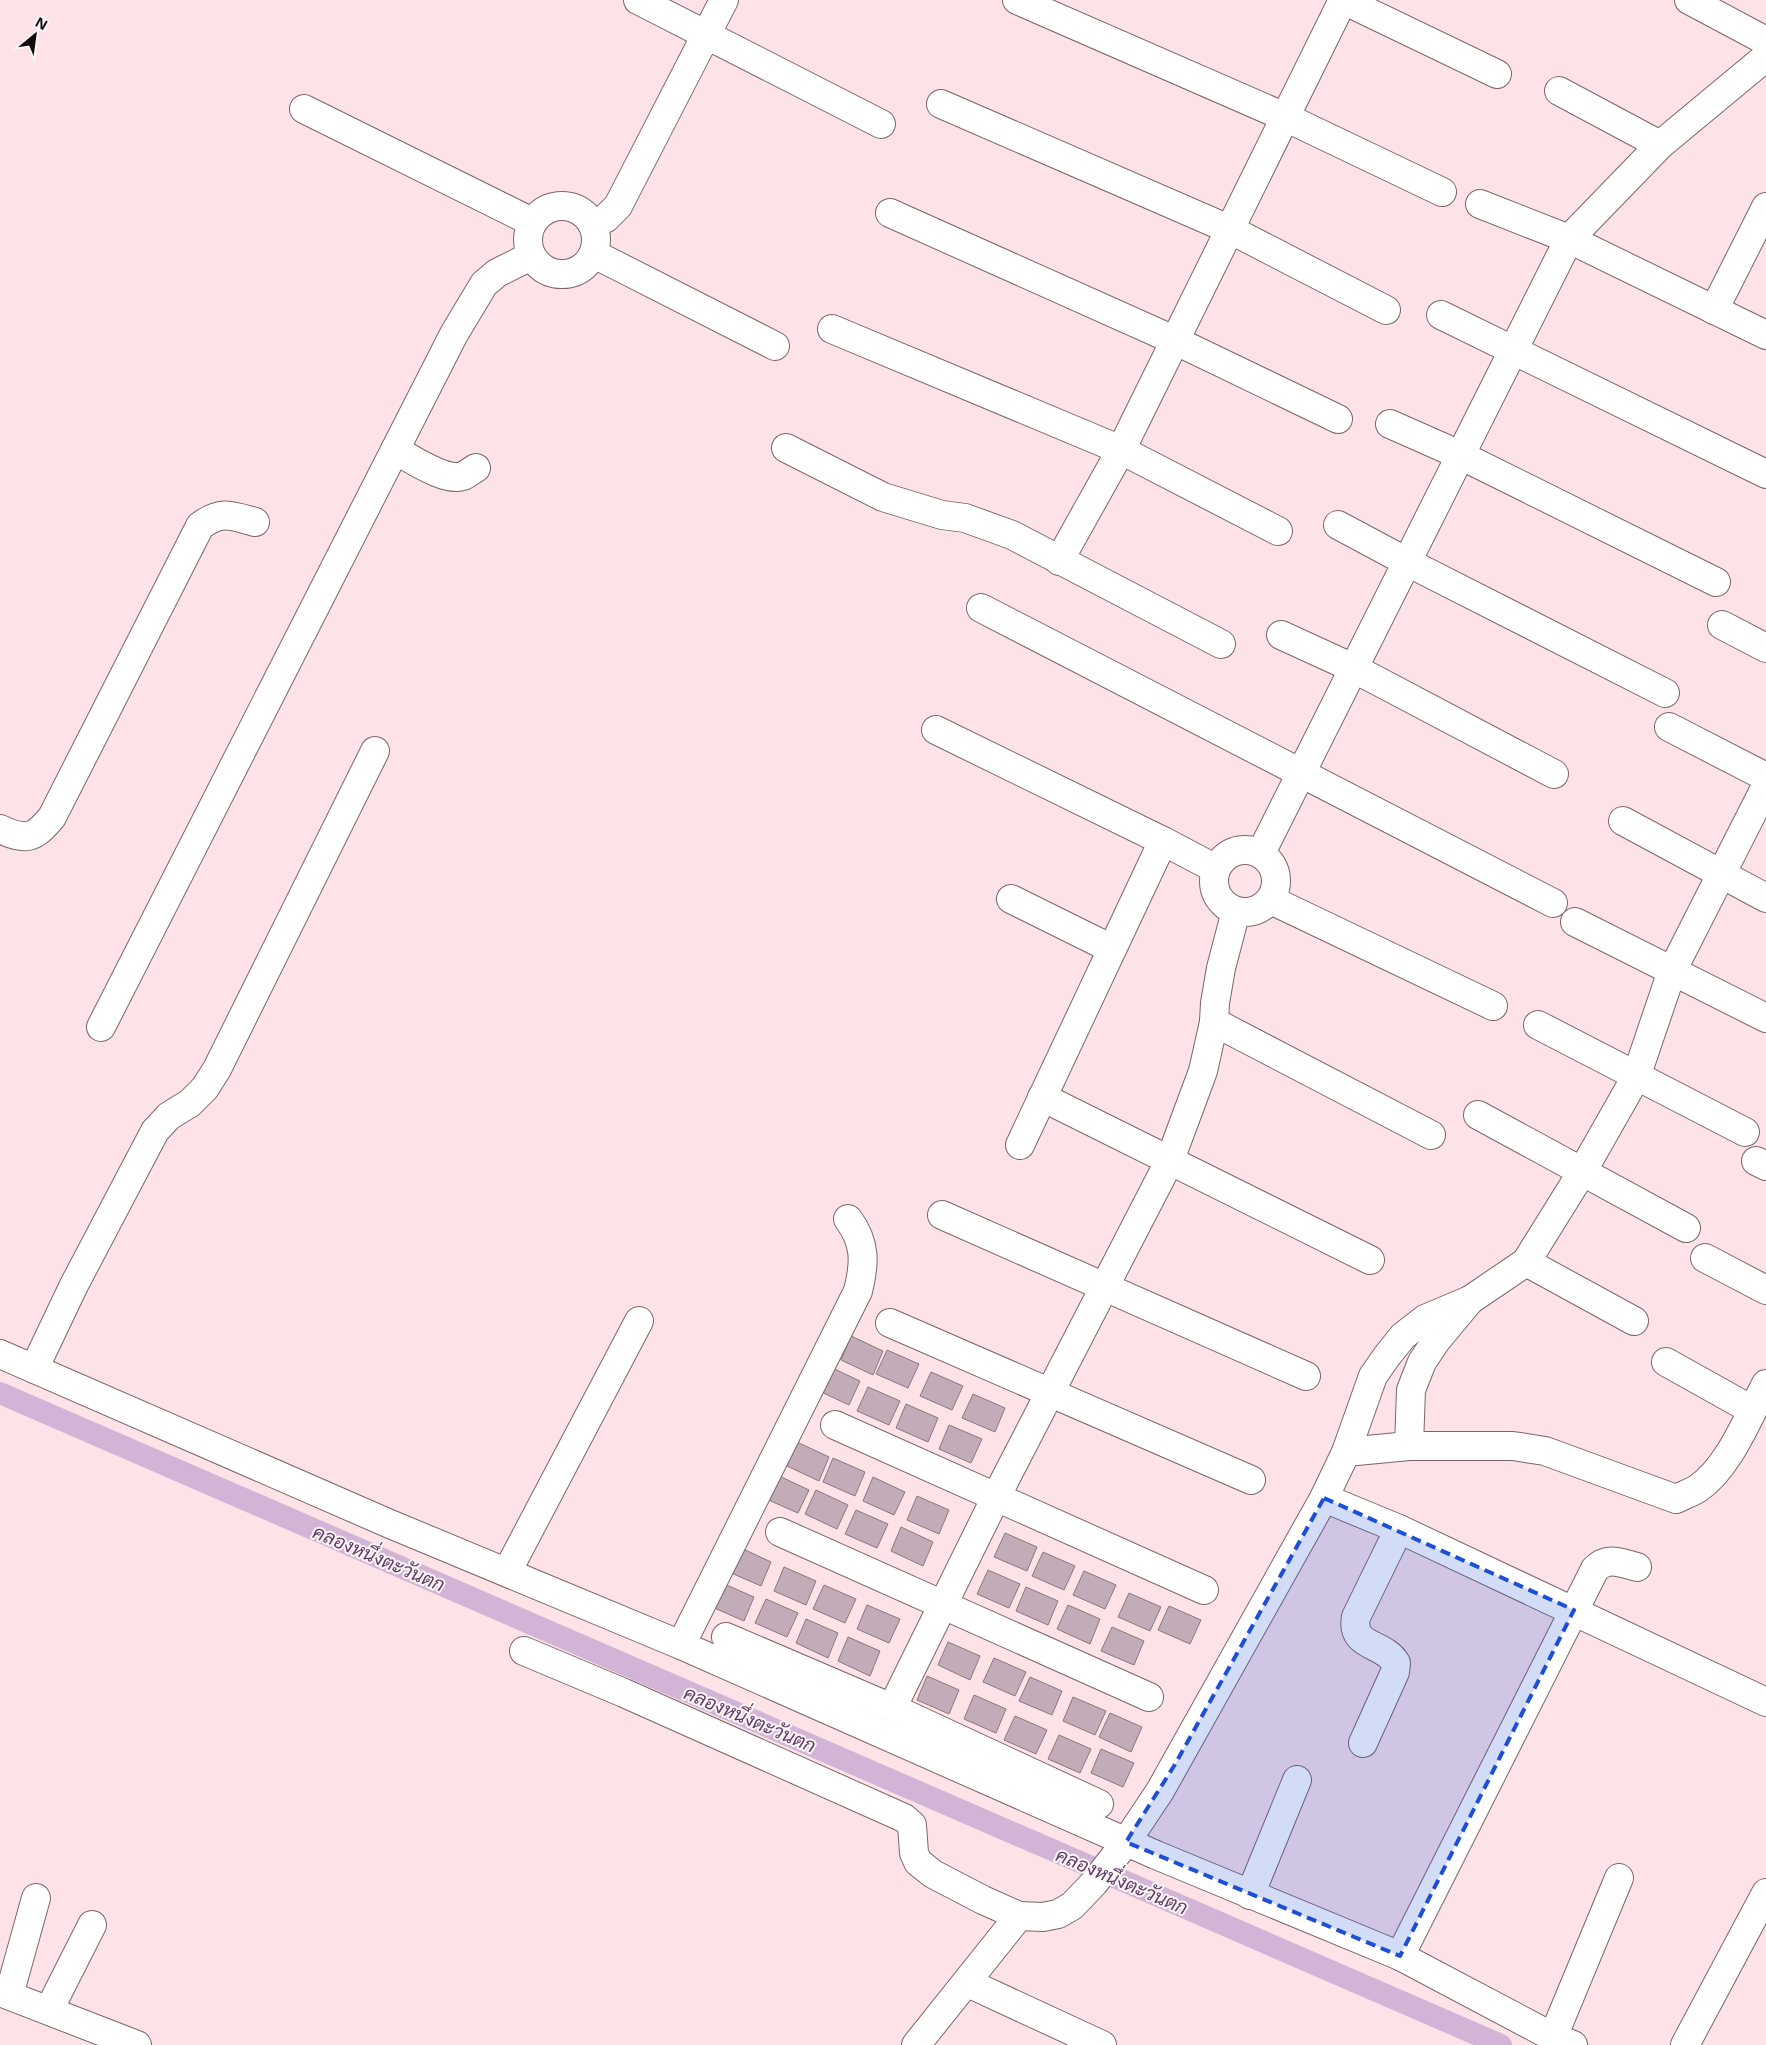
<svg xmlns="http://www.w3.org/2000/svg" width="1766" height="2045" font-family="'Open Sans',Sarabun,sans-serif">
	<rect width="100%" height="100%" fill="#fde3e7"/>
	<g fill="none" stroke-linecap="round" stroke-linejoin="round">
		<!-- canal -->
		<polyline stroke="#d2b4d6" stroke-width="22" points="0,1393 1501,2045"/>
	</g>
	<!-- building -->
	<g fill="#c2acb8" stroke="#8b7681">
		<polygon points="851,1336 883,1351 873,1375 841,1360"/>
		<polygon points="887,1350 919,1364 908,1388 876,1374"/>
		<polygon points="828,1366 860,1381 849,1405 817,1390"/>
		<polygon points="931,1372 963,1386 952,1410 920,1396"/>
		<polygon points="868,1387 900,1401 889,1425 857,1411"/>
		<polygon points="973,1394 1005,1408 995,1432 962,1418"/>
		<polygon points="906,1404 938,1418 928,1442 896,1428"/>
		<polygon points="949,1425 982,1439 971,1463 939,1449"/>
		<polygon points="797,1442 829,1457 819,1481 787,1466"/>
		<polygon points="833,1458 865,1472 855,1496 823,1482"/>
		<polygon points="777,1475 809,1490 798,1513 766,1499"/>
		<polygon points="873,1477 905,1492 894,1515 863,1501"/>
		<polygon points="816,1490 848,1505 837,1529 805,1514"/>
		<polygon points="917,1496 949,1510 939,1534 907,1520"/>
		<polygon points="856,1510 888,1524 877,1548 845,1534"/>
		<polygon points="901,1527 933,1542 923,1566 891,1551"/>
		<polygon points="1005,1533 1037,1547 1027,1571 994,1557"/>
		<polygon points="739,1547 771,1562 761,1586 729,1572"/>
		<polygon points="1043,1552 1075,1566 1064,1590 1032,1576"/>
		<polygon points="784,1567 816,1581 806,1605 774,1591"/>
		<polygon points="988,1570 1020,1584 1009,1608 977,1594"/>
		<polygon points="1084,1571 1116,1585 1105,1609 1073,1595"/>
		<polygon points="722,1583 754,1597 744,1621 712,1607"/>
		<polygon points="824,1585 856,1599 845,1623 813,1609"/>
		<polygon points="1026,1587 1058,1601 1048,1625 1016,1611"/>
		<polygon points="1129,1593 1161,1607 1150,1631 1118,1617"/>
		<polygon points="766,1599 798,1613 787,1637 755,1623"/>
		<polygon points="867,1605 900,1619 889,1643 857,1629"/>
		<polygon points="1068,1605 1100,1619 1090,1644 1057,1629"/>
		<polygon points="1169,1606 1201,1620 1190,1644 1158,1630"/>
		<polygon points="806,1619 838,1633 828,1658 796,1643"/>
		<polygon points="1112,1627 1144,1641 1134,1665 1101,1651"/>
		<polygon points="848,1637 880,1651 870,1676 838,1661"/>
		<polygon points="948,1642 980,1656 970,1680 938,1665"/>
		<polygon points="994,1658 1026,1672 1015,1696 983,1682"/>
		<polygon points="927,1676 959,1690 949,1714 917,1700"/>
		<polygon points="1030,1677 1062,1691 1052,1715 1019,1701"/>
		<polygon points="974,1695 1006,1709 996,1733 964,1719"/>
		<polygon points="1073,1697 1106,1711 1095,1735 1063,1721"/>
		<polygon points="1110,1713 1142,1727 1131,1752 1099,1737"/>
		<polygon points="1015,1716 1047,1730 1036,1754 1004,1740"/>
		<polygon points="1059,1735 1091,1749 1080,1773 1048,1759"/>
		<polygon points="1101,1749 1134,1763 1123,1787 1091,1773"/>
	</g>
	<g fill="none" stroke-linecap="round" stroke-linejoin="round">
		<!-- minor casing -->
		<g stroke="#7c656a" stroke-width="30">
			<g id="minor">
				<polyline points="638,0 881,124"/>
				<polyline points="1017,0 1285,117 1442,192"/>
				<polyline points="1343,0 1497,74"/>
				<polyline points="1689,0 1766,41"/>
				<polyline points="1559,91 1660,145"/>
				<polyline points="941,104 1231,230 1386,310"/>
				<polyline points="304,109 532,222"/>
				<polyline points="1480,204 1569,239 1766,335"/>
				<circle cx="562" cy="240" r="34"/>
				<polyline points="890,213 1176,341 1338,419"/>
				<polyline points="593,225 606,218 618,206 724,0"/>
				<polyline points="594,254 775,346"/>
				<polyline points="1714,310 1766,207"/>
				<polyline points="1441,315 1766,474"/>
				<polyline points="832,329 1121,450 1278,531"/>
				<polyline points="1390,424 1460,455 1716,582"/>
				<polyline points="786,448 883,497 942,515 965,518 1012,535 1221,644"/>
				<path d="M395 450C411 458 444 482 463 476 468 474 472 470 476 468"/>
				<polyline points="1338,525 1407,562 1665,693"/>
				<polyline points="1059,561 1121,450 1343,0"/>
				<polyline points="981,608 1553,903"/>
				<polyline points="1722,625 1766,648"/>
				<polyline points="1281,635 1353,668 1554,774"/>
				<polyline points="1669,727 1766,777"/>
				<polyline points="936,730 1163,841 1216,869"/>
				<polyline points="1623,821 1766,898"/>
				<path d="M0 829C26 841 34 839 52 817L200 526C221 510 231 515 255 522"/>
				<circle cx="1245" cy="881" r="31"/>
				<polyline points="1261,853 1569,239 1660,145 1766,57"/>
				<polyline points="1011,899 1112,949"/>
				<polyline points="1271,900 1493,1006"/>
				<polyline points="1575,922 1766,1018"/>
				<polyline points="1214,1022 1431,1135"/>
				<polyline points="1538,1025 1745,1132"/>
				<polyline points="101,1027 454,334 484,284 497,273 531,256"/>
				<polyline points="1042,1097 1370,1260"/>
				<polyline points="1478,1115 1686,1228"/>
				<polyline points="1020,1145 1163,841"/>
				<polyline points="1756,1161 1766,1166"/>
				<polyline points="942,1215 1306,1376"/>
				<polyline points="1705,1258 1766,1290"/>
				<polyline points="1526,1262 1634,1321"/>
				<polyline points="890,1323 1251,1480"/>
				<polyline points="0,1354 390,1524 681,1645 1156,1855 1400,1956 1553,2037 1573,2045"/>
				<polyline points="1666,1362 1752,1410"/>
				<polyline points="34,1369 74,1285 155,1131 169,1116 190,1103 205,1088 217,1069 375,751"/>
				<polyline points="835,1425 1204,1590"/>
				<polyline points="1409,1446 1411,1390 1422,1362 1436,1341 1470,1300 1526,1262 1582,1172 1636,1077 1672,971 1766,786"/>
				<path d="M1346 1452 1409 1446H1513L1545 1451 1676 1499C1682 1496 1690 1493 1697 1489 1729 1468 1748 1417 1766 1384"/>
				<polyline points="1324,1498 1399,1529 1766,1702"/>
				<polyline points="780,1532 1149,1697"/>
				<polyline points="507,1572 639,1321"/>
				<polyline points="726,1637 892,1708 1099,1804"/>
				<path d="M681 1645 858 1291C865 1263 866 1243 848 1219"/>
				<polyline points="524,1651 624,1693 904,1818 912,1825 914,1853 918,1862 933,1874 983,1900 1019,1916 1043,1917 1058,1914 1072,1906 1094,1883 1126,1842 1160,1791 1324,1498 1346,1452 1373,1376 1387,1356 1403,1336 1425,1319 1470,1300"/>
				<polyline points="892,1708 996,1497 1170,1160 1203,1071 1214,1022 1215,1003 1221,968 1236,911"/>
				<path d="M1363 1743 1395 1672 1396 1663C1384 1642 1350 1648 1356 1617L1399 1529"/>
				<polyline points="1250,1895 1297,1780"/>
				<path d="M1400 1956 1595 1569C1608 1556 1621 1563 1637 1567"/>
				<polyline points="968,1983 1102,2045"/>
				<polyline points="0,1992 137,2045"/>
				<polyline points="9,1995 36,1898"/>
				<polyline points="49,2010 92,1925"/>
				<polyline points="1553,2037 1619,1878"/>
				<polyline points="916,2045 1019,1916"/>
				<polyline points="1685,2045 1766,1893"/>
			</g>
		</g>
		<!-- minor -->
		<use href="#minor" stroke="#fff" stroke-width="28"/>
	</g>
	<!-- marked area -->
	<path fill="#1d4ed8" fill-opacity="0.2" stroke="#1d4ed8" stroke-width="4" stroke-dasharray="10 6" stroke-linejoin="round" d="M1324 1498 1574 1610 1400 1956 1126 1842 1174 1766Z"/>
	<g text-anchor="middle" stroke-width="4" stroke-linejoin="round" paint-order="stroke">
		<!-- water labels -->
		<g font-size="19" font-style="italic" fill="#633b69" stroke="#fcf6f7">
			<text transform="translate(379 1558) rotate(23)" y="7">คลองหนึ่งตะวันตก</text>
			<text transform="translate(750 1719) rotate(23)" y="7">คลองหนึ่งตะวันตก</text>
			<text transform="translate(1122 1881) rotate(23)" y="7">คลองหนึ่งตะวันตก</text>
		</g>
	</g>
	<!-- north arrow -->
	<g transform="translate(35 35) rotate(29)" stroke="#fcf6f7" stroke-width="4" paint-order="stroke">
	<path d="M0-4L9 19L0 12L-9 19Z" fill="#120a0c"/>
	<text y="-8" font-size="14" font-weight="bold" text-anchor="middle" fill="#120a0c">N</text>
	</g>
</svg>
